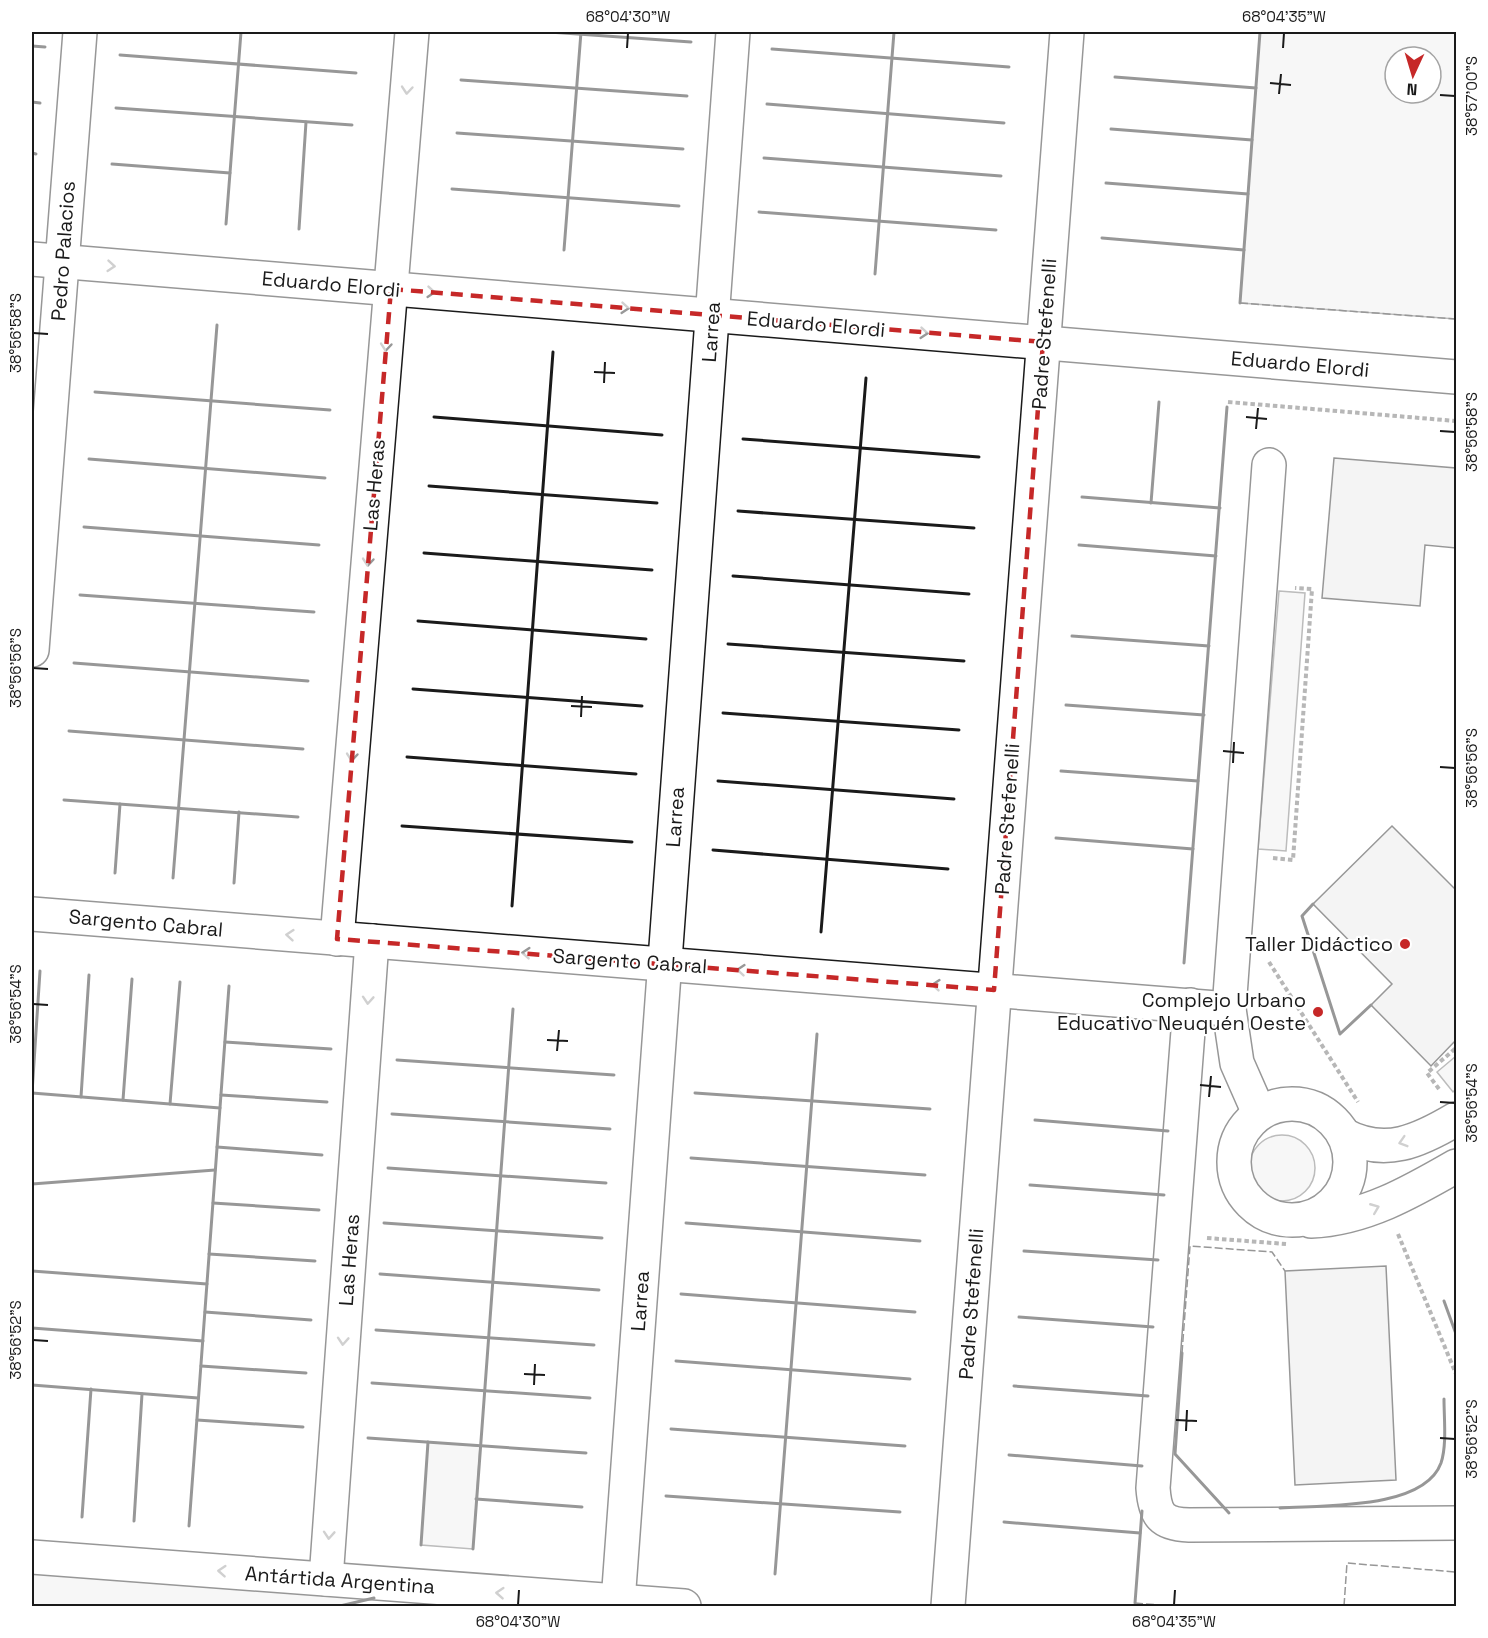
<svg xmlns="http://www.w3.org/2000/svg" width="1488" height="1638" font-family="'Space Grotesk',sans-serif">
	<rect width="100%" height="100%" fill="#fff"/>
	<!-- built -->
	<g fill="#ededed" stroke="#6a6a6a" stroke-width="1.5" fill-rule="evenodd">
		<path d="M1260 32H1456V319L1240 303ZM1395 57H1431V93H1395Z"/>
		<polygon points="1279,591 1305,593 1286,851 1258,849"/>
		<polygon points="1456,1056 1456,1089 1453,1092 1437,1072"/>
		<circle cx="1282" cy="1168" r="33"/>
		<polygon points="428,1442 480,1446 473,1549 421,1545"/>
		<polygon points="32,1569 392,1593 340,1606 32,1606"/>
	</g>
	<!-- building -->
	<g fill="#e6e6e6" stroke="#1a1a1a" stroke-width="1.5">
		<polygon points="1334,458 1456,468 1456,548 1425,545 1420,606 1322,598"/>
		<polygon points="1392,826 1456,890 1456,1040 1431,1066 1371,1005 1392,984 1313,904"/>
		<polygon points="1386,1266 1396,1480 1295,1485 1285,1271"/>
	</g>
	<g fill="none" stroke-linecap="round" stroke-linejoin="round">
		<!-- minor casing -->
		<g stroke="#1a1a1a" stroke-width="36">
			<g id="minor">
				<polyline points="32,259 1456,377"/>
				<polyline points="32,650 80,32"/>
				<polyline points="32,914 1229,1009"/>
				<polyline points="337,939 412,32"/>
				<path d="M1190 1005 1153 1488C1155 1516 1162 1524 1189 1525L1456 1523"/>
				<circle cx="1292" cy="1162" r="58"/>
				<polyline points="1259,1113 1237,1063 1229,1009 1269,465"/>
				<path d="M1344 1135C1385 1157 1419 1141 1456 1119"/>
				<path d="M1311 1221C1364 1219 1411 1192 1456 1166"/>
				<polyline points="326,1579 372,941"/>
				<polyline points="618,1602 733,32"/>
				<polyline points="948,1606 1067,32"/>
			</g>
		</g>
		<!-- major casing -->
		<g stroke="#1a1a1a" stroke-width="36">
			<polyline id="major" points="32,1557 684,1606"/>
		</g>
		<!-- path -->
		<g stroke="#5f5f5f" stroke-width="4" stroke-dasharray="4.5 3" stroke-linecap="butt">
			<polyline points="1228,402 1456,421"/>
			<polyline points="1273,858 1293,860 1312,589 1295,588"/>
			<polyline points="1269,962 1358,1102"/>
			<polyline points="1439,1089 1427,1073 1456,1048"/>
			<polyline points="1398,1234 1456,1374"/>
			<polyline points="1207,1238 1286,1244"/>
		</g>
		<!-- minor -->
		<use href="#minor" stroke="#fff" stroke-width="33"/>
		<!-- major -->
		<use href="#major" stroke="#fff" stroke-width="33"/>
		<!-- fence -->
		<g stroke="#1a1a1a" stroke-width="1.5" stroke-dasharray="8 3" stroke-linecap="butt">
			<polyline points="1240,303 1456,319"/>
			<polyline points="1182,1353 1190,1246 1272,1252 1285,1271"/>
			<polyline points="1135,1603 1171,1606"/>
			<polyline points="1344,1606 1347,1563 1456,1572"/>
		</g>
		<!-- wall -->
		<g stroke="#1a1a1a" stroke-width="3">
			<polyline points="549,32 691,42"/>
			<polyline points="32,46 45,47"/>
			<polyline points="772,49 1009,67"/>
			<polyline points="120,55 356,73"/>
			<polyline points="1115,77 1256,88"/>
			<polyline points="461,80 687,96"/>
			<polyline points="32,102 40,103"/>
			<polyline points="767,104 1004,123"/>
			<polyline points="116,108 352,125"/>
			<polyline points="1111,129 1252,140"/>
			<polyline points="457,133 683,149"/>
			<polyline points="32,153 36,154"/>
			<polyline points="764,158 1001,176"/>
			<polyline points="112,164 230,173"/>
			<polyline points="1106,183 1248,194"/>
			<polyline points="452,189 679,206"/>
			<polyline points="759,212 996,230"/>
			<polyline points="226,224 241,32"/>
			<polyline points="299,229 306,122"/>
			<polyline points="1102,238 1244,250"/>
			<polyline points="564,250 581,32"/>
			<polyline points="875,274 894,32"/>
			<polyline points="1240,303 1260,32"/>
			<polyline points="95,392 330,410"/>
			<polyline points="434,417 662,435"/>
			<polyline points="743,439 979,457"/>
			<polyline points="89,459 325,478"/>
			<polyline points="429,486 657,503"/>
			<polyline points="1082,497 1220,508"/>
			<polyline points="1151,503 1159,402"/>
			<polyline points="738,511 974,528"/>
			<polyline points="84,527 319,545"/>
			<polyline points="1079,545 1216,556"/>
			<polyline points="424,553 652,570"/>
			<polyline points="733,576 969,594"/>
			<polyline points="80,595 314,612"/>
			<polyline points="418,621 646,639"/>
			<polyline points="1072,636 1209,646"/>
			<polyline points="728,644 964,661"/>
			<polyline points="74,663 308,681"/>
			<polyline points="413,689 642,706"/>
			<polyline points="1066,705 1204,715"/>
			<polyline points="723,713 959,730"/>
			<polyline points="69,731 303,749"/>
			<polyline points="407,757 636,774"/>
			<polyline points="1061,771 1198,781"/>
			<polyline points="718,781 954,799"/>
			<polyline points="64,800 298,817"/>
			<polyline points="402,826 632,842"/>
			<polyline points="1056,838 1193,849"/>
			<polyline points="713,850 948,869"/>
			<polyline points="115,873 120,804"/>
			<polyline points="173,878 217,325"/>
			<polyline points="234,883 239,812"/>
			<polyline points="1313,904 1302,916 1340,1034 1371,1005"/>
			<polyline points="512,906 553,352"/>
			<polyline points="821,932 866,378"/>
			<polyline points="1184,963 1227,407"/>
			<polyline points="225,1042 331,1049"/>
			<polyline points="397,1060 614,1075"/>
			<polyline points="32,1093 220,1108"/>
			<polyline points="32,1093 40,971"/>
			<polyline points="695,1093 930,1109"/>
			<polyline points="221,1095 327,1102"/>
			<polyline points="81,1097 89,975"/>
			<polyline points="123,1100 132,979"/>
			<polyline points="170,1104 180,982"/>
			<polyline points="392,1114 610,1129"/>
			<polyline points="1035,1120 1168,1131"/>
			<polyline points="217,1147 322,1155"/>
			<polyline points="691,1158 925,1175"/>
			<polyline points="388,1168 606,1183"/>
			<polyline points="32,1184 215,1170"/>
			<polyline points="1030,1185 1164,1195"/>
			<polyline points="213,1203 319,1210"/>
			<polyline points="384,1223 602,1238"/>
			<polyline points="686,1223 920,1241"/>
			<polyline points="1024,1251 1158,1260"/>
			<polyline points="209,1254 315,1261"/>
			<polyline points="32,1271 207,1284"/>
			<polyline points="380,1274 599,1290"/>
			<polyline points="681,1294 915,1312"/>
			<polyline points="1444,1301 1456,1334"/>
			<polyline points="205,1312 311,1320"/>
			<polyline points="1019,1317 1153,1327"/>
			<polyline points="32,1328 203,1341"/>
			<polyline points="376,1330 594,1345"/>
			<polyline points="1182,1353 1175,1454 1229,1513"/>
			<polyline points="676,1361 910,1379"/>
			<polyline points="201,1366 306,1373"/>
			<polyline points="372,1383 590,1398"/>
			<polyline points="32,1385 198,1398"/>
			<polyline points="1014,1386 1148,1396"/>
			<polyline points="197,1420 303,1427"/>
			<polyline points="671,1429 905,1446"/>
			<polyline points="368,1438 586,1453"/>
			<polyline points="1009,1455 1142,1466"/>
			<polyline points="666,1496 900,1512"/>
			<polyline points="476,1499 582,1507"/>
			<path d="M1280 1508C1323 1505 1424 1510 1441 1463 1447 1445 1444 1419 1444 1399"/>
			<polyline points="82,1517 91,1389"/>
			<polyline points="134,1521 142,1394"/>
			<polyline points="1004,1522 1140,1533"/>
			<polyline points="189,1526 229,986"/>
			<polyline points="421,1545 428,1442"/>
			<polyline points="473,1549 513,1009"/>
			<polyline points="775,1574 817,1034"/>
			<polyline points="1135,1603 1142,1511"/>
			<polyline points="340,1606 374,1598"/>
		</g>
	</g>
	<!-- one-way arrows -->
	<defs><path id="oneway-chevron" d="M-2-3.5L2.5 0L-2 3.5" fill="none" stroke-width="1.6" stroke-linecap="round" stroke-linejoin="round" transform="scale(1.5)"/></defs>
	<g stroke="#989898">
		<use href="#oneway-chevron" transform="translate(407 90) rotate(95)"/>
		<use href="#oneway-chevron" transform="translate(111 266) rotate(5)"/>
		<use href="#oneway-chevron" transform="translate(431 292) rotate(5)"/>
		<use href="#oneway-chevron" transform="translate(625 308) rotate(5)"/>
		<use href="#oneway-chevron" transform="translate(924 333) rotate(5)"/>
		<use href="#oneway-chevron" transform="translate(386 347) rotate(95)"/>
		<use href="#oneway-chevron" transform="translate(368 562) rotate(95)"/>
		<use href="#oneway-chevron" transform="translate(352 757) rotate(95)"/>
		<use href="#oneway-chevron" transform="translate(290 935) rotate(-175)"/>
		<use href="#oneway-chevron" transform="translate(526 953) rotate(-176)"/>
		<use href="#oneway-chevron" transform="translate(741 970) rotate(-175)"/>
		<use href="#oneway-chevron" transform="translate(936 985) rotate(-175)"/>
		<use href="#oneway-chevron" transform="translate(368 1000) rotate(94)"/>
		<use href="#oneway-chevron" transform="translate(1403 1142) rotate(163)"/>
		<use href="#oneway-chevron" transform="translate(1375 1208) rotate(-22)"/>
		<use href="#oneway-chevron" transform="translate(343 1341) rotate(94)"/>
		<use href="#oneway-chevron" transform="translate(329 1535) rotate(94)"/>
		<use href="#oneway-chevron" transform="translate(222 1571) rotate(-176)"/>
		<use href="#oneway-chevron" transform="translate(500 1593) rotate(-176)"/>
	</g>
	<!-- marked area -->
	<path d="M0 0H1488V1638H0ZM391 289 1043 342 994 990 337 939Z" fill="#fff" fill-opacity=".55" fill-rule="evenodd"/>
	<path fill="none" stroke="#c62828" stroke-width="4.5" stroke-dasharray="12 8" stroke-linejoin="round" d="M391 289 1043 342 994 990 337 939Z"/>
	<!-- ticks -->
	<path fill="none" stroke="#1a1a1a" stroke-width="2" d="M627 48 628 33M1283 48 1284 33M1270 83 1291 85M1279 94 1281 74M1440 95 1455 96M33 333 48 334M594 372 615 373M604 383 605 362M1246 417 1267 419M1256 429 1258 408M1440 431 1455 432M33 668 48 669M571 706 592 707M581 717 582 696M1223 751 1244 753M1233 763 1234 742M1440 767 1455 768M33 1004 48 1005M547 1040 568 1041M557 1051 559 1030M1200 1085 1221 1087M1209 1097 1211 1076M1440 1102 1455 1103M33 1340 48 1341M524 1374 545 1375M534 1385 535 1364M1176 1420 1197 1421M1186 1431 1187 1410M1440 1438 1455 1439M518 1605 519 1590M1174 1605 1175 1590"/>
	<!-- markers -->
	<g fill="#c62828" stroke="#fff" stroke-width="2">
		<circle cx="1405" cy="944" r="6"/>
		<circle cx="1318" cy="1012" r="6"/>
	</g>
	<g text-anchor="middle" stroke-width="4.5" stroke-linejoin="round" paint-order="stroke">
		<!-- street labels -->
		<g font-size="20" fill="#1a1a1a" stroke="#fff">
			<text transform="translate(63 251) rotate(-86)" y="7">Pedro Palacios</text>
			<text transform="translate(331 284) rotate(5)" y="7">Eduardo Elordi</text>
			<text transform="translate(816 324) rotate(5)" y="7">Eduardo Elordi</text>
			<text transform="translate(711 332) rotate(-86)" y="7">Larrea</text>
			<text transform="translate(1044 334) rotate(-86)" y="7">Padre Stefenelli</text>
			<text transform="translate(1300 364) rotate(5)" y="7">Eduardo Elordi</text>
			<text transform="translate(374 485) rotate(-85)" y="7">Las Heras</text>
			<text transform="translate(675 817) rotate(-86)" y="7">Larrea</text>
			<text transform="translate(1007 819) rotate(-86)" y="7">Padre Stefenelli</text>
			<text transform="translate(146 923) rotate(5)" y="7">Sargento Cabral</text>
			<text transform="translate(630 961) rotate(4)" y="7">Sargento Cabral</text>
			<text transform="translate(349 1260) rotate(-86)" y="7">Las Heras</text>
			<text transform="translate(640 1301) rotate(-86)" y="7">Larrea</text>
			<text transform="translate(971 1304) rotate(-86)" y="7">Padre Stefenelli</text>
			<text transform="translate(340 1580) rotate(4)" y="7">Antártida Argentina</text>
		</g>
		<!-- poi labels -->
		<g font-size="20" fill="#1a1a1a" stroke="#fff" text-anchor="end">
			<text x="1393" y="951">Taller Didáctico</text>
			<text x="1306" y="1007">Complejo Urbano<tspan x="1306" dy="23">Educativo Neuquén Oeste</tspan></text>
		</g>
	</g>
	<!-- border -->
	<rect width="1488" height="1638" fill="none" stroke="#ffffff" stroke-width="66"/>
	<!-- north arrow -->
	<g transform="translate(1413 75) rotate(184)"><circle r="28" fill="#ffffff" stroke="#a3a3a3" stroke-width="1.5"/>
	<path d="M0-4.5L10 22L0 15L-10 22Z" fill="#c62828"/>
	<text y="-9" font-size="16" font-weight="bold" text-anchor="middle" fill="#1a1a1a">N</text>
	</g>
	<rect x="33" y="33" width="1422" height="1572" fill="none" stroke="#1a1a1a" stroke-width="2"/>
	<g font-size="15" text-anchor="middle" fill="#1a1a1a">
		<text x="628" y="22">68°04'30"W</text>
		<text x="1284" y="22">68°04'35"W</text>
		<text transform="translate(1472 96) rotate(-90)" y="5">38°57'00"S</text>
		<text transform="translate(16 333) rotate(-90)" y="5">38°56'58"S</text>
		<text transform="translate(1472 432) rotate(-90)" y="5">38°56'58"S</text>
		<text transform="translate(16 668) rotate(-90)" y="5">38°56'56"S</text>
		<text transform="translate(1472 768) rotate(-90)" y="5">38°56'56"S</text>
		<text transform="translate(16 1004) rotate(-90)" y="5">38°56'54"S</text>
		<text transform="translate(1472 1103) rotate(-90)" y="5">38°56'54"S</text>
		<text transform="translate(16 1340) rotate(-90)" y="5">38°56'52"S</text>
		<text transform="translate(1472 1439) rotate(-90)" y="5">38°56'52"S</text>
		<text x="518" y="1627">68°04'30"W</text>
		<text x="1174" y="1627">68°04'35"W</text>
	</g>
</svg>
